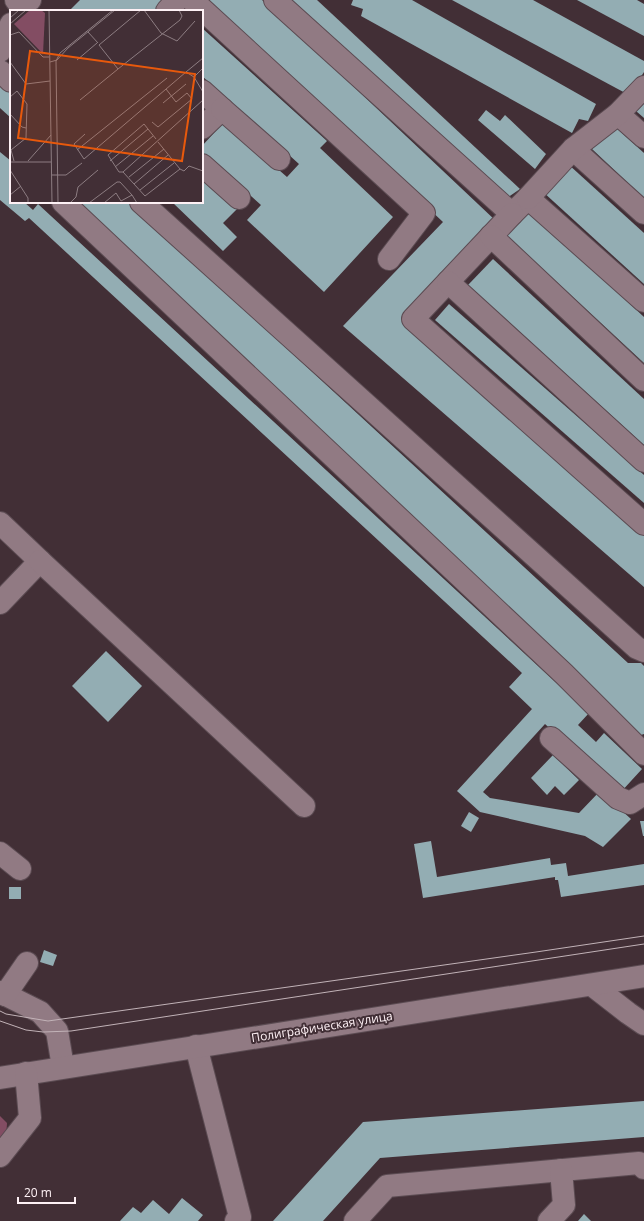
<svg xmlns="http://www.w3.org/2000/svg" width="644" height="1221" font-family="'Open Sans',sans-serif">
	<rect width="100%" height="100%" fill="#422f36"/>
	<!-- green -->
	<polygon fill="#834d63" points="0,1116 7,1123 6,1138 0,1147"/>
	<!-- building -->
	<g fill="#93adb3">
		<polygon points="80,0 164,0 154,11 69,11"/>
		<polygon points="207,0 262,0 496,221 406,318 644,525 644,587 343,326 443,222"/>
		<polygon points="284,0 317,0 520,189 504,200"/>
		<polygon points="353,0 412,0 596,104 588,121 579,119 572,133 361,16 363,9 351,5"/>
		<polygon points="452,0 533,0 644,61 644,72 629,95"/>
		<polygon points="577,0 637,0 644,4 644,36"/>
		<polygon points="202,28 327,141 320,148 393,217 324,292 247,220 261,205 202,152 202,146 224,122 287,177 299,164 202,76"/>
		<polygon points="0,84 11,94 11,118 0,108"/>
		<polygon points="644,102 644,118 636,111"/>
		<polygon points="486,110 500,121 505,115 546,154 535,169 478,120"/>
		<polygon points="613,125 644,153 644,198 592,149"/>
		<polygon points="0,152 11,161 11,202 24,202 33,210 38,204 589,713 578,725 596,742 604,733 642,769 620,793 545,724 483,792 490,798 579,813 600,791 631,819 603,847 585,836 480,812 457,791 532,709 509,687 522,673 29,218 25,221 0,200"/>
		<polygon points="568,164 644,233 644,284 542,191"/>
		<polygon points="202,173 238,208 223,223 237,237 223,251 172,202 202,202"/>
		<polygon points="76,202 128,202 628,663 641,663 644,666 644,734 638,736"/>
		<polygon points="528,209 644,317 644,363 505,234"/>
		<polygon points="493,259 644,399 644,445 468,285"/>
		<polygon points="449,304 644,475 644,503 435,320"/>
		<polygon points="106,651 142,686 108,722 72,686"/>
		<polygon points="553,755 579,780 564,795 555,786 547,795 531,778"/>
		<polygon points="469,812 479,818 471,832 461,826"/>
		<polygon points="640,821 644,821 644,836 643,836"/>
		<polygon points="431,841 437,877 550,858 551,865 566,863 568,876 644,864 644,885 561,897 558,880 555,880 555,877 423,898 414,844"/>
		<rect x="9" y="887" width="12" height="12"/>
		<polygon points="44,950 57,955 53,966 40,962"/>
		<polygon points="644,1101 644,1137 380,1158 323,1221 273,1221 363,1122"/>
		<polygon points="182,1198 203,1215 198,1221 120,1221 133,1207 141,1213 153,1200 169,1214"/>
		<polygon points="584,1214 591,1221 578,1221"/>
	</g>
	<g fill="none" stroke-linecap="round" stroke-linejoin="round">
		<!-- minor casing -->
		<g stroke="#5b4b52" stroke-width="24">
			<g id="minor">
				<polyline points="16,0 19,4 30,0"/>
				<polyline points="192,0 424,213 389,259"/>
				<polyline points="275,0 512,214 528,198 644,301"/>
				<polyline points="167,11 177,0"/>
				<polyline points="0,51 11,24"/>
				<polyline points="0,71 11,81"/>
				<polyline points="202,91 222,109 202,128"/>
				<polyline points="222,109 279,159"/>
				<polyline points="618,114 644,137"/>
				<polyline points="573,149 644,213"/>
				<polyline points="202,165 239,198"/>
				<polyline points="528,198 573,149 618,114 644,87"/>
				<polyline points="63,202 564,674 644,754"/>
				<polyline points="141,202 637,648 644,651"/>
				<polyline points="512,214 413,319 644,524"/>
				<polyline points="491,236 644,380"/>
				<polyline points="448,282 644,461"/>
				<polyline points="0,523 40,561 0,603"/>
				<polyline points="40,561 304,806"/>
				<polyline points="551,738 618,798 630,803 644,794"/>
				<polyline points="0,853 20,869"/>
				<polyline points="592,985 628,1013 644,1024"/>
				<polyline points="0,992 40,1012 57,1031 63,1067"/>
				<polyline points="5,995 27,963"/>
				<polyline points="196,1046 240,1217 236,1221"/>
				<polyline points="0,1078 644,976"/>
				<polyline points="0,1156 30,1118 26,1073"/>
				<polyline points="355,1221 387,1186 639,1163 644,1168"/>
				<polyline points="549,1221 564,1205 561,1170"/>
			</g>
		</g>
		<!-- minor -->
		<use href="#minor" stroke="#917a83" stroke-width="22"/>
		<!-- tram -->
		<g stroke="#c2b3b8" stroke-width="1">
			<polyline points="0,1011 6,1014 48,1021 536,952 644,936"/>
			<polyline points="0,1021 26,1030 43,1032 71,1031 644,944"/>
		</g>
	</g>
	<g text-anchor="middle" stroke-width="4" stroke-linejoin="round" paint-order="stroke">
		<!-- street labels -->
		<g font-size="12" fill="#fef1f5" stroke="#422f36">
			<text transform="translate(322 1027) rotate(-9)" y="4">Полиграфическая улица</text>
		</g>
	</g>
	<!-- overview -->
	<g transform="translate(10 10)">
		<rect width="193" height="193" fill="#422f36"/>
		<path d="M20 0H31L35 3 33 44 4 14Z" fill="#834d63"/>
		<path fill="none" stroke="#8d7d82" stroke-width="1" d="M39 0 42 193M131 0 89 35 108 59 170 10 172 6 169 0M134 0 151 23 167 31 185 11M0 8 9 0M0 14 16 0M78 22 88 33M0 25 9 22 33 47H39M67 50 87 33M0 52 16 74 40 71M40 52 47 50 58 38 105 0M193 58 184 67 193 82M176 62 193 48M0 87 7 81 17 94 16 128 1 140 4 151M70 90 108 59M193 90 113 162 135 186 170 159 174 161 179 156 193 161M153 93 176 74M0 104 12 117 16 118M142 112 148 117 182 89 177 83 166 92 156 79M75 124 64 134 74 149 176 62 184 67M148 132 170 159M67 140 157 68M18 151 41 125M100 151 138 119M0 152H41M105 157 143 126M0 160 18 188V193M113 162H109L98 145 134 114 146 129M42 165H56L72 153M119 167 154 139M124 174 158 145M130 180 164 153M0 185 11 176M48 193 46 51 50 43 103 0M60 193 66 187 68 177 88 160M79 193 107 172H110L122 185M94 193 106 183 111 191 122 185 127 193"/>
		<path fill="#e8590c" fill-opacity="0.15" stroke="#e8590c" stroke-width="2" d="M20 41 185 64 172 151 8 128Z"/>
		<rect width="193" height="193" fill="none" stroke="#fef1f5" stroke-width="2"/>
	</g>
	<!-- scale -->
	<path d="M18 1197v6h57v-6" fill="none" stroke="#fef1f5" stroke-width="2"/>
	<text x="24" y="1197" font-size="12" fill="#fef1f5" stroke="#422f36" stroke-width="3" paint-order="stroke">20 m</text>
</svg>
